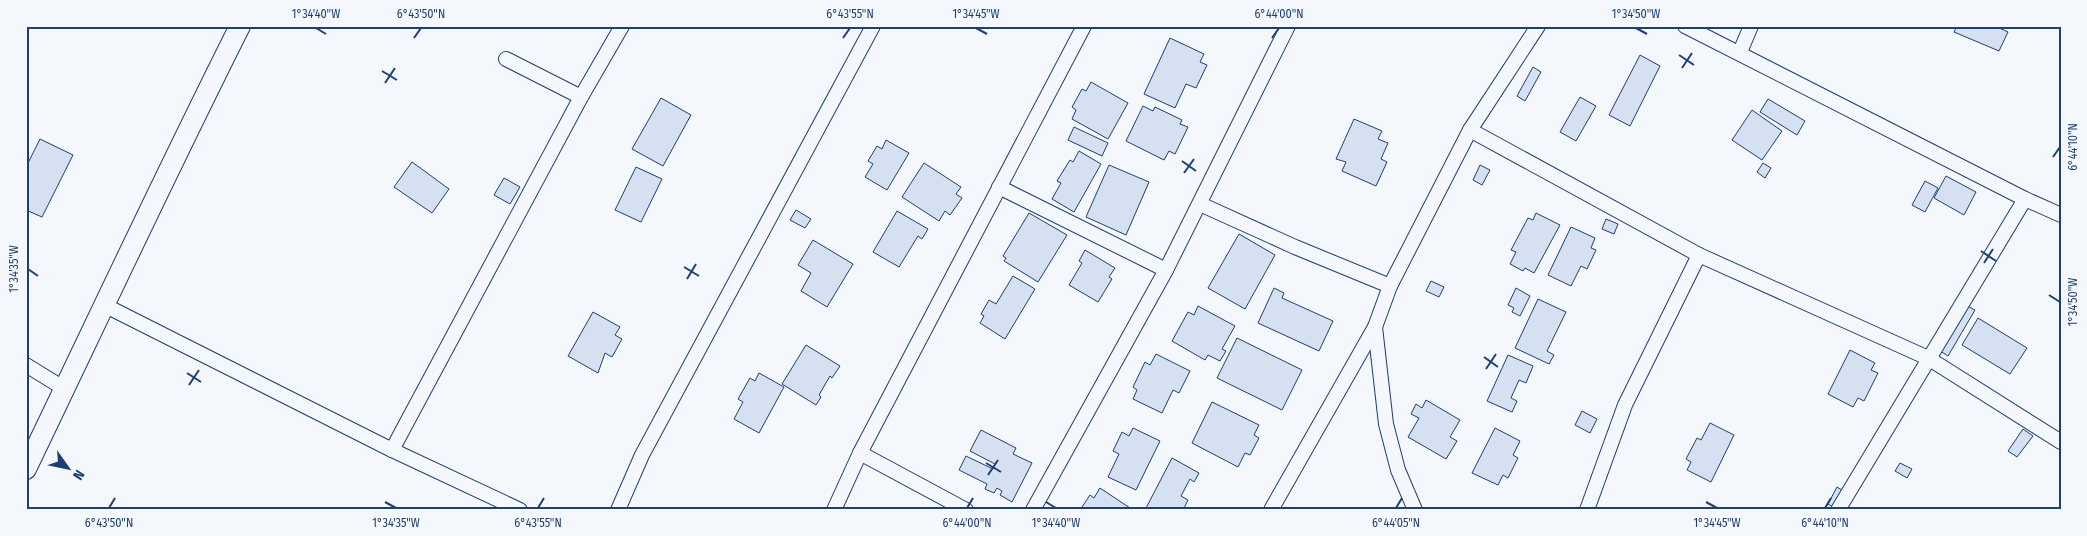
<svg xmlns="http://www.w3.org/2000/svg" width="2087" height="536" font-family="'Fira Sans Condensed',sans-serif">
	<rect width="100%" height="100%" fill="#f4f7fb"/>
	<!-- building -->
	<g fill="#d5e0f0" stroke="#1d3f73">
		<polygon points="1957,26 1995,26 2008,32 1999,51 1954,32"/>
		<polygon points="1170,38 1204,54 1200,62 1207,65 1196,88 1186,84 1175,108 1144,94"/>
		<polygon points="1640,55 1660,66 1630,126 1609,115"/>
		<polygon points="1533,67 1541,72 1525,101 1517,96"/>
		<polygon points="1091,82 1128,103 1108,139 1072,119 1076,110 1072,107 1082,89 1086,91"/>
		<polygon points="1580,97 1596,106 1576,141 1560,132"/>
		<polygon points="661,98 691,115 663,166 632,149"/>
		<polygon points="1768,99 1805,121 1797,135 1760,112"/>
		<polygon points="1143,106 1153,111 1155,107 1182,120 1180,124 1188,127 1175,154 1169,151 1164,160 1126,141"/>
		<polygon points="1752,110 1782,131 1762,160 1732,140"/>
		<polygon points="1354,119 1382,131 1378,139 1388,143 1381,159 1387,162 1376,186 1342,171 1346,162 1336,159"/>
		<polygon points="1074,127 1108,143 1102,156 1068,140"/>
		<polygon points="40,139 73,155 42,217 26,210 26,167"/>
		<polygon points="886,140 909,153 887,190 865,177 873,164 868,161 877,146 882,149"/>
		<polygon points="1079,151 1101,164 1074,212 1052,199 1061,183 1057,181 1070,160 1073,162"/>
		<polygon points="412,162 449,189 432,213 394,187"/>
		<polygon points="924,163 961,187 956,194 962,198 950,215 945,211 939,221 902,197"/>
		<polygon points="1763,163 1771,168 1765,178 1757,172"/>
		<polygon points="1109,165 1149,182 1126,235 1086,217"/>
		<polygon points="1480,165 1490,170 1482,185 1473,180"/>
		<polygon points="636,167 662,179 641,222 615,210"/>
		<polygon points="1946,176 1976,192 1964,215 1934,198"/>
		<polygon points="504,178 520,187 510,204 494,195"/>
		<polygon points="1925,181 1938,188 1925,212 1912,205"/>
		<polygon points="796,210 811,219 805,228 790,220"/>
		<polygon points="897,211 928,229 922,239 918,236 899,267 873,252"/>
		<polygon points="1029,213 1067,235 1038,282 1004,261 1006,258 1003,256"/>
		<polygon points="1536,213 1560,225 1534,273 1525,268 1523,271 1510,264 1516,252 1511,250 1528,218 1533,220"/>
		<polygon points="1606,219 1618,224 1614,234 1602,229"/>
		<polygon points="1571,227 1595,238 1591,248 1596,250 1587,269 1581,266 1571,286 1548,275"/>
		<polygon points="1239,234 1275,255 1245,309 1208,288"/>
		<polygon points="813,240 853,264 827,307 801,291 811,273 798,265"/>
		<polygon points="1085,250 1115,268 1109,277 1112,279 1098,302 1069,285 1082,263 1079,261"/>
		<polygon points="1013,276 1035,289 1005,339 980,323 984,316 981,314 989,300 996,304"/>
		<polygon points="1431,281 1444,287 1439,297 1426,291"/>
		<polygon points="1274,288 1284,293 1282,298 1333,321 1319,351 1258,323"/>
		<polygon points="1516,288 1530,296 1520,316 1512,312 1514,308 1508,305"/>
		<polygon points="1538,299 1566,312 1547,351 1554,355 1549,364 1515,348"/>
		<polygon points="1964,304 1975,310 1948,356 1937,349"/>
		<polygon points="1198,306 1235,326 1222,349 1226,351 1220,361 1208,355 1205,360 1172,341 1188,312 1194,315"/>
		<polygon points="593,312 620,327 615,335 622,339 612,357 605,353 598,373 568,356"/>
		<polygon points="1978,318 2027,348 2010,374 1962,345"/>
		<polygon points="1237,338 1302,370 1282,410 1217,378"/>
		<polygon points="806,345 840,366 832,378 830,376 819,395 821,397 816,405 782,384"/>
		<polygon points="1850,350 1875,363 1871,370 1878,373 1864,401 1858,398 1853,407 1828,394"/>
		<polygon points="1156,354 1190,371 1179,393 1173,390 1162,413 1133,399 1137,390 1133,387 1145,362 1150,365"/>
		<polygon points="1508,355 1533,366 1526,383 1519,380 1511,398 1517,401 1512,412 1487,401"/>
		<polygon points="759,373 784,387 759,433 734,419 743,402 738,399 750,378 755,381"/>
		<polygon points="1426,400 1460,420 1450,437 1457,441 1446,459 1408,437 1419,418 1411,414 1416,404 1422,408"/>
		<polygon points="1212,402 1259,425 1254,435 1259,438 1250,455 1245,453 1238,467 1192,443"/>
		<polygon points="1582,411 1597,419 1590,433 1575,425"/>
		<polygon points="1710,423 1734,435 1711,482 1687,470 1691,462 1686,459 1697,438 1701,440"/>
		<polygon points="1133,428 1160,441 1136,490 1108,477 1119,454 1113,451 1122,432 1129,436"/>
		<polygon points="1495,428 1520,441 1513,455 1518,458 1508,478 1503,475 1498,485 1472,473"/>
		<polygon points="2023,429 2033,436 2017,457 2008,451"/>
		<polygon points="981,430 1016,448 1013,454 1032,463 1012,502 1000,495 1002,491 997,488 994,493 985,489 987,484 959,470 966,456 993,469 995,464 970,451"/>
		<polygon points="1172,458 1199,473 1194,482 1190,479 1181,496 1188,500 1183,510 1145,510"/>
		<polygon points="1900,463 1912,469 1907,478 1895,471"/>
		<polygon points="1837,487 1845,492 1836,509 1828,504"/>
		<polygon points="1100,488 1133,510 1080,510 1090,495 1094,498"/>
	</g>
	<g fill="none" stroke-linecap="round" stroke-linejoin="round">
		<!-- street casing -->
		<g stroke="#1d3f73" stroke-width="16">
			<g id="street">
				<polyline points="1685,26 2025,199 2061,215"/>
				<polyline points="1740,52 1751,26"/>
				<polyline points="506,59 581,97"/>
				<polyline points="1470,130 1699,255 1928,358 2061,442"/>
				<polyline points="999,187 1166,270"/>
				<polyline points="1200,204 1295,247 1390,286"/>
				<polyline points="106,306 392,450 520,510"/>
				<polyline points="1375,327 1386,424 1398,470 1415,510"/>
				<polyline points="26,365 65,389"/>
				<polyline points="392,450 581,97 622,26"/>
				<polyline points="860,453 966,510"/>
				<polyline points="618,510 642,455 873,26"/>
				<polyline points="834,510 860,453 1084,26"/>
				<polyline points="1033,510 1166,270 1288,26"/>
				<polyline points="1271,510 1375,327 1390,286 1470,130 1538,26"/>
				<polyline points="1587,510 1625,405 1699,255"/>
				<polyline points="1838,510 2025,199"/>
			</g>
		</g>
		<!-- secondary casing -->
		<g stroke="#1d3f73" stroke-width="22">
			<path id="secondary" d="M26 469C97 321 166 173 240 26"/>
		</g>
		<!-- street -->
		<use href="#street" stroke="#f4f7fb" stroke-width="14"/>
		<!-- secondary -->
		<use href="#secondary" stroke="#f4f7fb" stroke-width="20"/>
	</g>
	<!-- ticks -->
	<path fill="none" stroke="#1d3f73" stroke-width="2" d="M316 28 326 34M976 28 987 34M1636 28 1647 34M414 38 421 28M843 38 850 28M1272 38 1279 28M1679 55 1694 65M1682 68 1692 53M382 71 397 80M385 83 395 68M2053 157 2060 147M1182 161 1196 171M1184 173 1194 159M1981 251 1996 261M1984 263 1993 249M684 267 699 276M28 269 38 276M687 279 696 264M2049 295 2060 302M1484 357 1498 367M1486 369 1496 354M187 373 201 382M189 385 199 370M986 463 1001 472M988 475 998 460M385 502 396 508M1046 502 1056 508M1706 502 1717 508M109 508 115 498M538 508 544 498M967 508 973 498M1396 508 1402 498M1825 508 1831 498"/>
	<!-- border -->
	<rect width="2087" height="536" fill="none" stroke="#f4f7fb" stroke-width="55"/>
	<!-- north arrow -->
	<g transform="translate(68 468) rotate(123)" stroke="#f4f7fb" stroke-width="4" paint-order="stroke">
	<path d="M0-4L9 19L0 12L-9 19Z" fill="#1d3f73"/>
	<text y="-8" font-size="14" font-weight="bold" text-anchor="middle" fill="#1d3f73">N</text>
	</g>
	<rect x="28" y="28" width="2032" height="480" fill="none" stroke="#1d3f73" stroke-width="2"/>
	<g font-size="12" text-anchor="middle" fill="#1d3f73">
		<text x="316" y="18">1°34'40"W</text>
		<text x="421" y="18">6°43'50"N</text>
		<text x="850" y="18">6°43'55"N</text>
		<text x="976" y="18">1°34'45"W</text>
		<text x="1279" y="18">6°44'00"N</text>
		<text x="1636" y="18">1°34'50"W</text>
		<text transform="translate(2073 147) rotate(-90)" y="4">6°44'10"N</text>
		<text transform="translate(14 269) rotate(-90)" y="4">1°34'35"W</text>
		<text transform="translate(2073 302) rotate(-90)" y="4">1°34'50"W</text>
		<text x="109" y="527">6°43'50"N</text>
		<text x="396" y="527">1°34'35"W</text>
		<text x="538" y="527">6°43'55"N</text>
		<text x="967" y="527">6°44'00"N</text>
		<text x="1056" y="527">1°34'40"W</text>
		<text x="1396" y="527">6°44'05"N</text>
		<text x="1717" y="527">1°34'45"W</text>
		<text x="1825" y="527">6°44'10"N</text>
	</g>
</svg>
